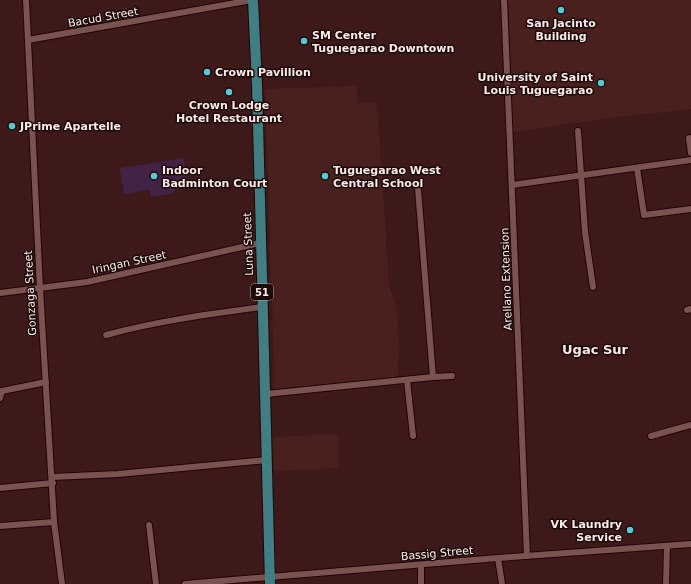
<svg xmlns="http://www.w3.org/2000/svg" width="691" height="584" font-family="'DejaVu Sans',sans-serif">
	<rect width="100%" height="100%" fill="#3d1a19"/>
	<!-- built -->
	<g fill="#4a201e">
		<polygon points="508,0 691,0 691,109 608,118 513,132"/>
		<polygon points="357,86 357,103 377,102 389,286 396,305 399,338 398,378 275,392 265,89"/>
		<polygon points="338,434 339,468 274,471 273,437"/>
	</g>
	<!-- pitch -->
	<polygon fill="#422245" points="184,158 188,185 175,187 174,192 171,194 151,197 149,190 124,194 120,168"/>
	<g fill="none" stroke-linecap="round" stroke-linejoin="round">
		<!-- minor casing -->
		<g stroke="#220404" stroke-width="8">
			<g id="minor">
				<polyline points="26,0 40,288 54,522 62,584"/>
				<polyline points="504,0 527,556"/>
				<polyline points="28,40 252,0"/>
				<polyline points="578,131 585,232 593,287"/>
				<polyline points="689,138 691,153"/>
				<polyline points="637,168 644,215 691,209"/>
				<polyline points="512,185 691,160"/>
				<polyline points="418,189 433,377"/>
				<polyline points="0,293 87,282 260,243"/>
				<polyline points="687,310 691,309"/>
				<path d="M106 335C157 321 210 314 262 307"/>
				<polyline points="407,380 413,436"/>
				<polyline points="266,394 433,377 452,376"/>
				<polyline points="0,398 2,391 46,382"/>
				<polyline points="651,436 691,425"/>
				<polyline points="52,477 118,474 267,460"/>
				<polyline points="0,488 53,483"/>
				<polyline points="149,525 156,584"/>
				<polyline points="0,526 54,522"/>
				<polyline points="498,558 502,584"/>
				<polyline points="185,584 498,558 691,544"/>
				<polyline points="421,584 421,565"/>
				<polyline points="666,584 667,547"/>
			</g>
		</g>
		<!-- primary casing -->
		<g stroke="#220404" stroke-width="12">
			<polyline id="primary" points="253,0 257,85 270,584"/>
		</g>
		<!-- minor -->
		<use href="#minor" stroke="#7a524f" stroke-width="6"/>
		<!-- primary -->
		<use href="#primary" stroke="#3f7f84" stroke-width="10"/>
	</g>
	<!-- markers -->
	<g fill="#52cbd7" stroke="#1a0a09" stroke-width="1.5">
		<circle cx="561" cy="10" r="4"/>
		<circle cx="304" cy="41" r="4"/>
		<circle cx="207" cy="72" r="4"/>
		<circle cx="601" cy="83" r="4"/>
		<circle cx="229" cy="92" r="4"/>
		<circle cx="12" cy="126" r="4"/>
		<circle cx="154" cy="176" r="4"/>
		<circle cx="325" cy="176" r="4"/>
		<circle cx="630" cy="530" r="4"/>
	</g>
	<g text-anchor="middle" stroke-width="3" stroke-linejoin="round" paint-order="stroke">
		<!-- shield labels -->
		<rect fill="#1a0a09" stroke="#baa7a5" stroke-width="1" x="251" y="284" width="22" height="16" rx="3"/>
		<g font-size="10" font-weight="bold" fill="#feeae8">
			<text x="262" y="296">51</text>
		</g>
		<!-- street labels -->
		<g font-size="11" fill="#feeae8" stroke="#1a0a09">
			<text transform="translate(103 17) rotate(-10)" y="4">Bacud Street</text>
			<text transform="translate(248 244) rotate(-92)" y="4">Luna Street</text>
			<text transform="translate(129 262) rotate(-12)" y="4">Iringan Street</text>
			<text transform="translate(506 279) rotate(-92)" y="4">Arellano Extension</text>
			<text transform="translate(30 293) rotate(-93)" y="4">Gonzaga Street</text>
			<text transform="translate(437 553) rotate(-5)" y="4">Bassig Street</text>
		</g>
		<!-- poi labels -->
		<g font-size="11" font-weight="bold" fill="#feeae8" stroke="#1a0a09" text-anchor="start">
			<text x="561" y="27" text-anchor="middle">San Jacinto<tspan x="561" dy="13">Building</tspan></text>
			<text x="312" y="39">SM Center<tspan x="312" dy="13">Tuguegarao Downtown</tspan></text>
			<text x="215" y="76">Crown Pavillion</text>
			<text x="593" y="81" text-anchor="end">University of Saint<tspan x="593" dy="13">Louis Tuguegarao</tspan></text>
			<text x="229" y="109" text-anchor="middle">Crown Lodge<tspan x="229" dy="13">Hotel Restaurant</tspan></text>
			<text x="20" y="130">JPrime Apartelle</text>
			<text x="162" y="174">Indoor<tspan x="162" dy="13">Badminton Court</tspan></text>
			<text x="333" y="174">Tuguegarao West<tspan x="333" dy="13">Central School</tspan></text>
			<text x="622" y="528" text-anchor="end">VK Laundry<tspan x="622" dy="13">Service</tspan></text>
		</g>
		<!-- quarter labels -->
		<g font-size="13" font-weight="bold" fill="#feeae8" stroke="#1a0a09">
			<text x="595" y="354">Ugac Sur</text>
		</g>
	</g>
</svg>
